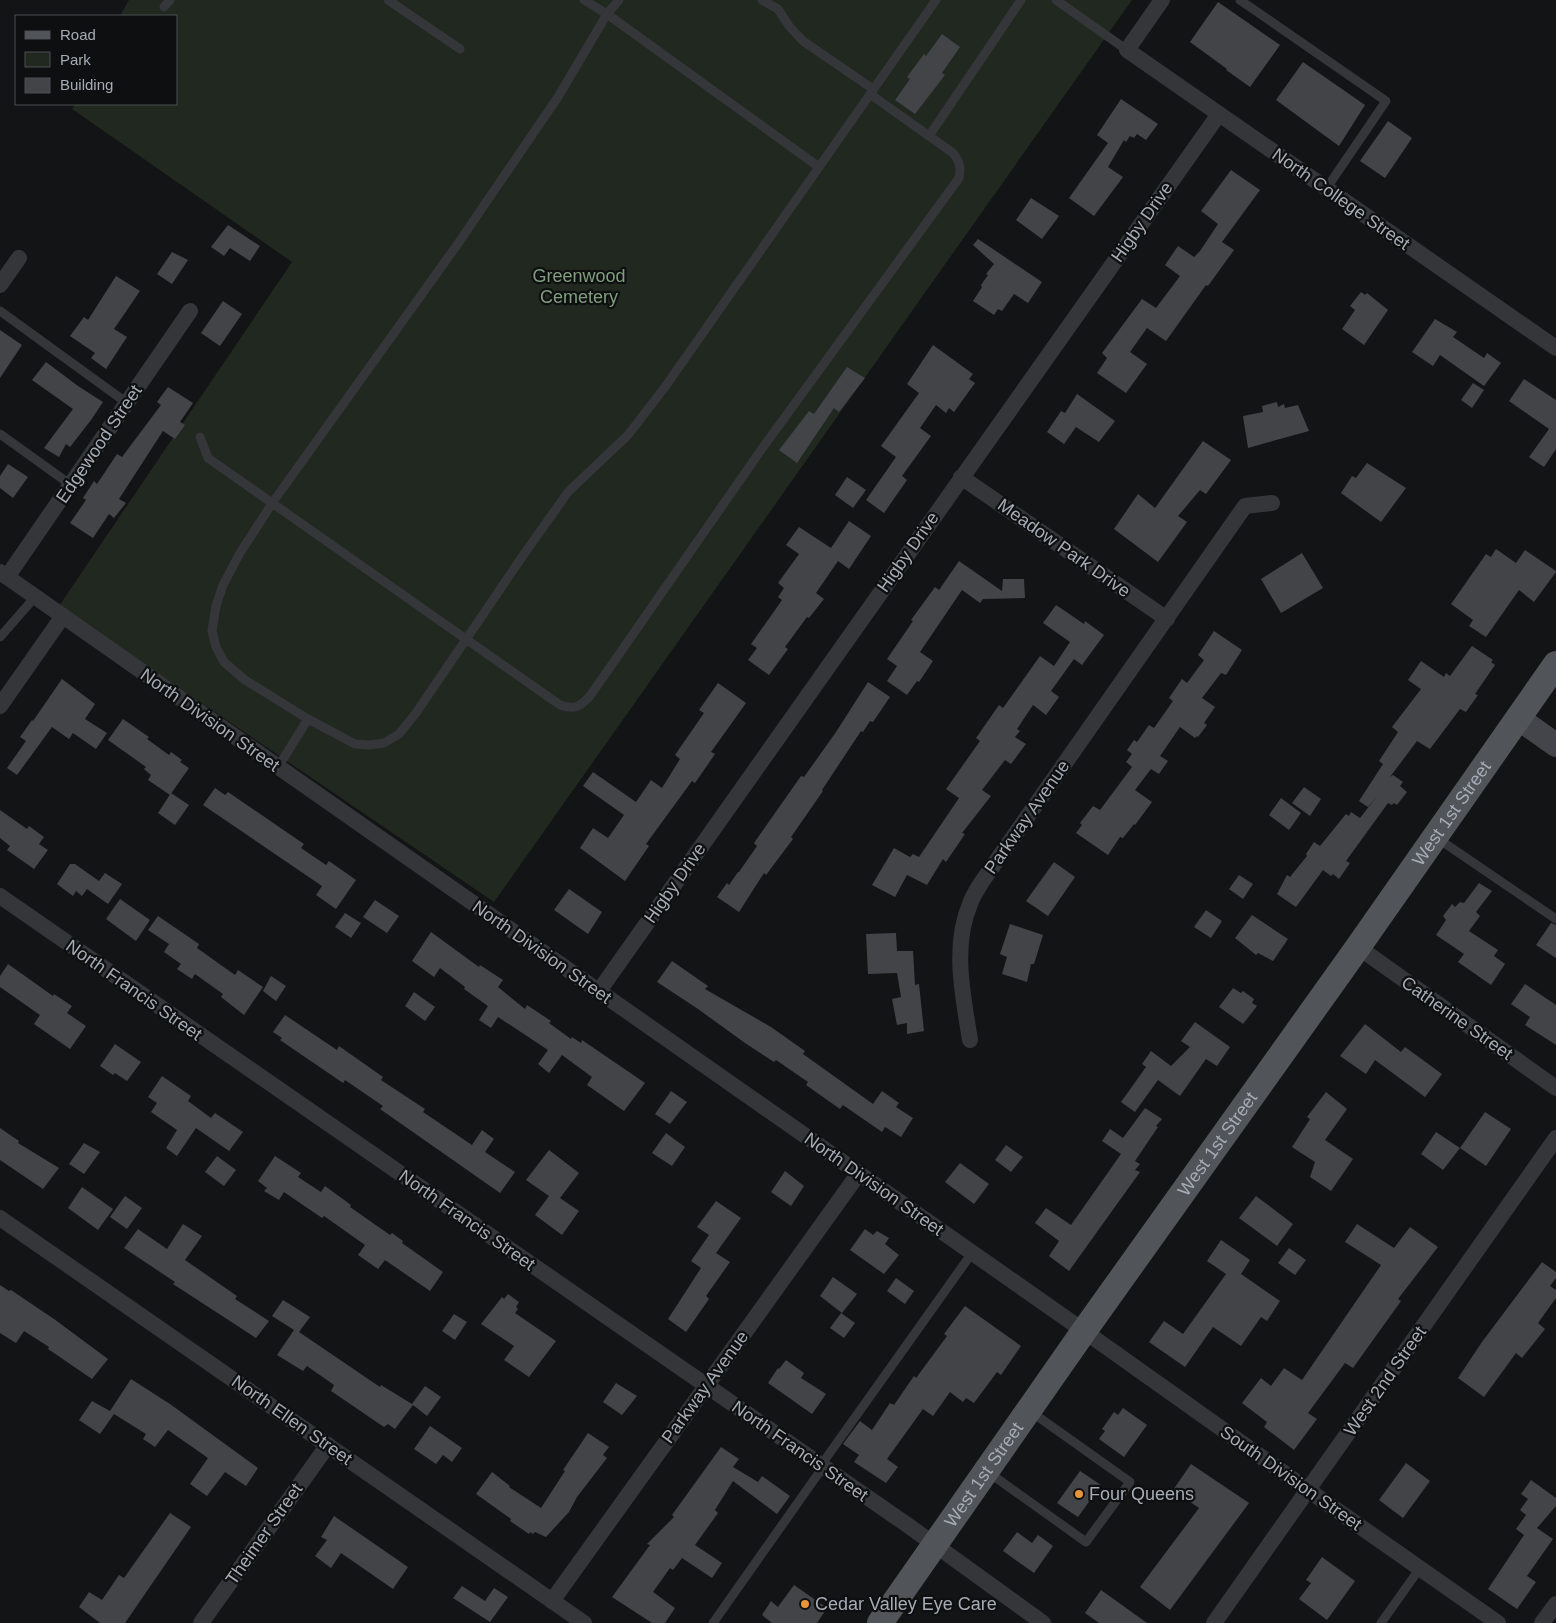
<svg xmlns="http://www.w3.org/2000/svg" width="1556" height="1623" font-family="Arial,sans-serif">
	<rect width="100%" height="100%" fill="#131415"/>
	<!-- green -->
	<polygon fill="#202820" points="129,0 1132,0 494,902 59,606 292,262 72,109 75,104 176,104 176,16 120,16"/>
	<!-- building -->
	<g fill="#424448">
		<polygon points="1218,2 1280,45 1250,87 1226,70 1227,69 1190,42"/>
		<polygon points="942,34 960,47 942,73 945,75 915,114 895,100 910,79 907,77 924,54 926,56"/>
		<polygon points="1303,62 1365,105 1339,146 1276,100"/>
		<polygon points="1121,99 1158,124 1146,140 1137,134 1134,138 1130,136 1126,142 1124,140 1108,167 1123,177 1094,216 1069,198 1108,143 1097,135"/>
		<polygon points="1388,121 1412,138 1385,178 1360,161"/>
		<polygon points="1231,170 1260,190 1222,242 1234,250 1208,286 1206,285 1166,341 1147,328 1130,352 1147,364 1126,393 1097,373 1107,358 1102,353 1142,299 1156,308 1180,276 1165,265 1178,246 1194,257 1200,251 1218,224 1201,211"/>
		<polygon points="1031,198 1059,216 1042,239 1016,220"/>
		<polygon points="228,225 260,246 250,261 230,248 224,256 211,247"/>
		<polygon points="978,239 1042,282 1028,303 1014,294 1002,311 998,309 994,315 973,301 982,287 981,285 988,275 986,274 994,264 973,245"/>
		<polygon points="172,252 188,260 172,284 157,274"/>
		<polygon points="116,276 140,291 114,329 127,337 106,369 91,358 95,353 70,336 84,317 88,320"/>
		<polygon points="1361,292 1365,295 1367,293 1388,310 1364,345 1342,329 1355,310 1350,306"/>
		<polygon points="223,301 242,314 220,346 201,333"/>
		<polygon points="1435,319 1457,332 1453,337 1484,358 1487,353 1501,363 1484,386 1440,355 1433,366 1412,352"/>
		<polygon points="0,330 22,345 0,378"/>
		<polygon points="933,345 973,374 969,379 975,383 954,412 949,408 946,413 936,405 920,428 931,436 902,476 907,480 884,513 866,500 896,457 881,446 919,393 907,384"/>
		<polygon points="46,362 78,386 103,402 91,420 70,447 66,444 59,457 44,448 73,409 32,380"/>
		<polygon points="847,367 865,378 839,412 834,408 797,463 779,450 809,411 814,414"/>
		<polygon points="1524,379 1556,400 1556,449 1544,467 1529,457 1549,429 1509,401"/>
		<polygon points="1473,383 1484,390 1472,408 1461,400"/>
		<polygon points="168,387 193,403 180,422 185,425 175,439 163,431 119,499 126,503 114,518 109,514 93,538 70,523 86,500 83,498 94,481 97,484 117,454 122,457 161,405 157,402"/>
		<polygon points="1077,394 1115,421 1099,442 1076,427 1064,444 1047,432 1061,411 1065,413"/>
		<polygon points="1277,402 1278,407 1284,404 1285,408 1298,405 1309,431 1248,448 1243,416 1263,412 1262,406"/>
		<polygon points="1203,441 1231,460 1206,494 1200,490 1178,516 1187,522 1158,562 1114,529 1138,494 1155,508"/>
		<polygon points="1367,463 1406,488 1381,522 1341,493 1352,476 1356,478"/>
		<polygon points="8,464 28,477 13,498 0,488 0,476"/>
		<polygon points="847,477 866,490 853,508 835,495"/>
		<polygon points="849,521 871,536 849,569 838,561 816,593 824,599 809,618 807,617 785,647 788,649 769,675 748,660 757,648 751,644 782,600 778,597 784,588 778,583 799,554 786,545 799,527 831,548"/>
		<polygon points="1496,549 1516,563 1525,550 1556,571 1556,572 1534,602 1519,590 1486,637 1469,626 1473,620 1451,604 1486,554 1491,557"/>
		<polygon points="1302,553 1323,588 1281,613 1261,579"/>
		<polygon points="959,561 1002,591 1003,579 1024,579 1025,598 983,599 980,603 962,590 920,652 933,661 919,682 917,681 907,695 887,681 897,666 887,659 913,621 911,620 935,587 939,590"/>
		<polygon points="1056,605 1084,624 1085,621 1104,635 1082,665 1074,659 1051,691 1059,697 1046,715 1033,705 1017,729 1020,731 1015,737 1026,744 1011,764 1005,760 982,790 991,796 962,833 965,834 946,862 943,859 927,885 907,875 895,897 872,885 894,848 910,857 913,854 919,857 959,798 946,789 980,741 976,738 999,705 1003,708 1040,656 1054,666 1070,642 1043,623"/>
		<polygon points="1214,631 1242,650 1226,675 1221,673 1202,698 1215,707 1204,723 1207,725 1198,737 1197,736 1195,738 1180,727 1160,756 1168,761 1159,774 1151,769 1135,790 1152,802 1135,825 1134,824 1123,838 1120,837 1108,855 1076,833 1082,825 1080,823 1093,806 1100,810 1132,767 1126,762 1132,754 1127,750 1134,740 1137,742 1149,725 1154,728 1173,701 1169,698 1182,679 1187,683 1204,660 1198,655"/>
		<polygon points="1472,646 1493,660 1491,662 1495,665 1475,694 1478,695 1466,712 1460,709 1430,749 1417,741 1390,777 1393,775 1403,782 1400,786 1407,792 1397,805 1394,803 1392,805 1388,803 1346,861 1350,863 1339,879 1333,874 1331,876 1323,870 1296,907 1277,894 1287,875 1290,877 1307,856 1306,854 1314,842 1320,846 1346,814 1349,816 1351,812 1360,818 1378,795 1368,807 1359,801 1383,764 1379,761 1398,732 1392,727 1421,689 1408,680 1421,661 1444,677 1446,673 1450,676"/>
		<polygon points="62,679 95,704 85,719 107,733 96,749 73,733 69,739 52,727 17,775 7,768 26,741 20,737 32,720 33,721"/>
		<polygon points="868,682 890,697 873,722 870,721 863,732 861,731 822,790 823,791 791,837 793,839 766,875 764,873 739,912 717,897 727,883 729,885 738,872 739,872 757,846 754,843 801,776 804,777 836,732"/>
		<polygon points="718,683 746,703 711,752 715,754 695,783 692,781 646,844 649,846 625,881 580,848 593,828 608,838 624,815 583,786 593,772 636,802 651,780 662,788 680,759 675,755 704,713 699,710"/>
		<polygon points="123,719 149,737 147,739 169,755 171,752 182,760 180,762 189,768 170,795 148,780 151,775 144,769 146,767 108,740"/>
		<polygon points="1304,787 1321,799 1310,816 1292,803"/>
		<polygon points="215,788 225,795 228,792 304,844 301,848 326,865 329,861 356,880 336,909 316,895 322,886 203,805"/>
		<polygon points="171,793 189,805 175,825 158,813"/>
		<polygon points="1281,798 1301,813 1289,830 1269,815"/>
		<polygon points="0,810 27,829 29,826 44,837 39,844 48,850 34,869 7,850 10,846 0,838"/>
		<polygon points="1054,862 1075,877 1048,916 1026,901"/>
		<polygon points="70,864 75,864 99,881 105,873 122,884 108,904 87,889 82,896 76,891 73,896 57,884"/>
		<polygon points="1239,875 1253,884 1243,899 1229,889"/>
		<polygon points="1479,883 1492,891 1476,912 1480,916 1469,931 1498,950 1494,956 1505,964 1491,985 1458,962 1464,954 1436,935 1446,920 1443,916 1452,904 1455,907 1460,902 1464,903"/>
		<polygon points="569,889 602,912 588,934 554,910"/>
		<polygon points="120,899 150,920 136,941 106,919"/>
		<polygon points="375,900 399,916 387,933 363,917"/>
		<polygon points="1206,910 1222,921 1211,938 1194,927"/>
		<polygon points="345,913 361,923 351,938 335,927"/>
		<polygon points="1252,915 1288,939 1273,961 1258,953 1256,955 1235,938"/>
		<polygon points="158,916 199,944 197,948 235,975 238,970 263,987 244,1015 221,997 223,994 195,974 192,979 177,969 181,964 164,952 169,944 148,930"/>
		<polygon points="1551,923 1556,925 1556,958 1536,945"/>
		<polygon points="1010,924 1043,935 1034,964 1031,964 1027,982 1002,974 1007,957 1000,954"/>
		<polygon points="431,932 479,967 480,965 503,980 498,987 525,1009 527,1005 551,1021 549,1023 571,1039 572,1037 581,1043 582,1040 645,1083 624,1111 587,1085 592,1077 562,1055 549,1073 538,1064 548,1050 498,1017 491,1028 479,1020 488,1006 464,989 465,987 440,968 434,977 412,961"/>
		<polygon points="896,933 897,951 913,951 915,985 919,984 924,1031 907,1034 907,1023 897,1025 892,999 901,997 897,973 868,974 866,934"/>
		<polygon points="672,961 708,986 705,989 771,1027 805,1051 803,1054 873,1104 882,1091 899,1103 896,1107 913,1118 901,1137 885,1127 882,1132 843,1105 840,1109 806,1085 808,1082 776,1060 774,1062 745,1043 698,1009 657,982"/>
		<polygon points="8,964 53,996 54,994 72,1006 67,1013 86,1026 70,1049 34,1024 40,1015 0,987 0,976"/>
		<polygon points="271,976 286,986 276,1001 263,991"/>
		<polygon points="1525,984 1556,1005 1556,1045 1525,1025 1530,1017 1511,1004"/>
		<polygon points="1233,988 1241,993 1243,991 1254,999 1252,1003 1257,1006 1243,1024 1219,1007"/>
		<polygon points="414,992 435,1007 425,1021 405,1006"/>
		<polygon points="285,1015 337,1050 339,1046 383,1077 381,1080 425,1109 423,1112 472,1145 482,1130 494,1139 485,1152 515,1172 500,1193 380,1109 383,1106 345,1080 343,1083 280,1040 282,1038 273,1032"/>
		<polygon points="1195,1022 1230,1047 1217,1066 1206,1059 1180,1096 1158,1080 1135,1112 1121,1102 1146,1067 1142,1064 1151,1051 1171,1066 1190,1047 1181,1041"/>
		<polygon points="1365,1024 1401,1052 1405,1047 1442,1074 1425,1097 1375,1060 1366,1074 1340,1056"/>
		<polygon points="115,1044 141,1062 127,1081 115,1073 113,1075 100,1066"/>
		<polygon points="162,1076 191,1096 188,1101 211,1118 215,1113 243,1132 229,1151 196,1128 177,1156 166,1148 177,1130 151,1112 157,1103 148,1097"/>
		<polygon points="671,1091 687,1102 670,1124 655,1114"/>
		<polygon points="1326,1092 1347,1109 1325,1140 1353,1159 1331,1191 1310,1177 1315,1162 1292,1147 1310,1119 1307,1117"/>
		<polygon points="1145,1108 1162,1119 1156,1126 1158,1127 1135,1161 1140,1164 1135,1170 1140,1172 1069,1271 1049,1256 1059,1241 1035,1223 1046,1208 1071,1225 1121,1154 1102,1141 1110,1129 1123,1138"/>
		<polygon points="1485,1112 1511,1129 1486,1166 1460,1148"/>
		<polygon points="0,1128 19,1141 18,1143 59,1168 43,1189 0,1160"/>
		<polygon points="1436,1132 1460,1148 1443,1170 1421,1154"/>
		<polygon points="666,1133 685,1147 672,1166 652,1153"/>
		<polygon points="84,1143 100,1152 84,1174 69,1164"/>
		<polygon points="1006,1145 1023,1157 1011,1172 995,1160"/>
		<polygon points="549,1150 579,1173 560,1198 579,1211 562,1235 535,1215 549,1196 526,1180"/>
		<polygon points="217,1156 236,1170 224,1186 205,1172"/>
		<polygon points="275,1156 301,1173 298,1177 321,1192 325,1186 351,1205 350,1207 390,1235 392,1233 403,1241 402,1243 443,1272 430,1291 385,1260 378,1269 358,1255 365,1245 324,1216 322,1218 284,1192 279,1200 264,1191 267,1188 258,1181"/>
		<polygon points="960,1163 989,1184 974,1204 945,1182"/>
		<polygon points="785,1171 804,1186 791,1206 771,1192"/>
		<polygon points="82,1187 113,1209 98,1230 68,1208"/>
		<polygon points="125,1196 142,1208 127,1229 110,1217"/>
		<polygon points="1256,1196 1293,1224 1277,1246 1239,1218"/>
		<polygon points="716,1201 741,1218 716,1253 730,1262 706,1296 709,1299 686,1332 668,1319 701,1268 691,1261 709,1235 697,1227"/>
		<polygon points="183,1224 202,1236 185,1260 237,1296 235,1299 269,1321 256,1338 173,1284 175,1282 124,1248 138,1229 167,1249"/>
		<polygon points="1357,1224 1394,1248 1410,1227 1438,1247 1398,1299 1401,1301 1353,1368 1345,1363 1308,1413 1317,1419 1294,1450 1264,1427 1267,1422 1242,1403 1261,1378 1271,1386 1284,1368 1302,1380 1381,1265 1345,1242"/>
		<polygon points="865,1229 873,1235 877,1231 889,1238 885,1244 899,1255 884,1274 850,1250"/>
		<polygon points="1221,1240 1250,1260 1241,1274 1280,1301 1267,1321 1261,1317 1241,1346 1213,1327 1185,1367 1149,1342 1164,1321 1183,1334 1226,1274 1207,1261"/>
		<polygon points="1289,1248 1306,1260 1295,1275 1278,1263"/>
		<polygon points="1542,1262 1556,1272 1556,1278 1550,1286 1556,1290 1556,1298 1538,1323 1545,1329 1522,1358 1516,1353 1484,1397 1458,1378 1482,1342"/>
		<polygon points="833,1277 857,1294 842,1313 820,1296"/>
		<polygon points="896,1278 914,1291 905,1304 887,1291"/>
		<polygon points="0,1285 9,1291 11,1290 54,1319 108,1359 92,1379 48,1349 49,1347 24,1331 16,1343 0,1333"/>
		<polygon points="508,1294 519,1302 516,1307 518,1309 515,1313 556,1341 529,1377 504,1360 514,1346 481,1324 502,1297 504,1299"/>
		<polygon points="283,1300 310,1317 299,1332 380,1387 381,1385 412,1404 425,1386 441,1397 427,1416 413,1405 395,1429 388,1424 384,1427 331,1391 334,1385 307,1366 303,1371 277,1355 294,1330 272,1316"/>
		<polygon points="965,1306 1021,1346 1001,1375 997,1372 974,1403 966,1398 963,1402 950,1392 933,1416 923,1409 887,1459 898,1467 886,1483 854,1462 859,1455 843,1444 860,1421 872,1430 890,1403 894,1405 914,1376 916,1378 947,1336 944,1334"/>
		<polygon points="841,1313 855,1323 844,1338 830,1328"/>
		<polygon points="454,1314 467,1322 455,1340 442,1331"/>
		<polygon points="786,1360 804,1373 801,1378 826,1394 812,1414 768,1383 778,1368 779,1369"/>
		<polygon points="131,1379 170,1404 258,1468 246,1486 225,1472 207,1496 190,1484 208,1458 168,1430 155,1447 143,1439 146,1434 114,1414 100,1434 79,1420 92,1401 110,1411"/>
		<polygon points="616,1383 637,1396 622,1415 603,1402"/>
		<polygon points="1123,1408 1147,1425 1124,1457 1099,1439 1105,1431 1102,1429 1114,1412 1118,1415"/>
		<polygon points="430,1426 462,1448 452,1462 443,1455 436,1464 414,1449"/>
		<polygon points="588,1433 609,1447 603,1455 607,1458 577,1497 569,1512 546,1537 535,1532 533,1534 530,1532 529,1534 510,1521 511,1519 476,1494 492,1472 510,1486 509,1487 541,1508 565,1471 563,1470"/>
		<polygon points="721,1447 739,1459 733,1467 758,1482 762,1476 790,1496 777,1514 733,1481 715,1510 718,1513 695,1545 722,1563 712,1578 682,1558 673,1570 670,1568 653,1592 675,1608 665,1623 652,1623 612,1597 650,1545 647,1544 674,1517 672,1515"/>
		<polygon points="1406,1463 1430,1481 1403,1518 1379,1500"/>
		<polygon points="1191,1464 1249,1503 1170,1610 1140,1587 1199,1508 1173,1490"/>
		<polygon points="1080,1471 1101,1485 1078,1517 1057,1503"/>
		<polygon points="1531,1480 1556,1498 1556,1506 1537,1528 1553,1539 1527,1576 1536,1582 1517,1609 1488,1589 1524,1535 1516,1529 1526,1515 1520,1510 1528,1499 1521,1494"/>
		<polygon points="170,1513 191,1527 125,1623 100,1623 79,1607 89,1592 102,1600 119,1575 124,1578"/>
		<polygon points="334,1516 408,1567 393,1589 341,1553 331,1568 315,1556 327,1540 321,1537"/>
		<polygon points="1017,1532 1032,1543 1038,1535 1053,1546 1034,1573 1003,1551"/>
		<polygon points="1322,1557 1355,1581 1327,1620 1299,1599 1311,1583 1306,1580"/>
		<polygon points="794,1585 827,1608 817,1623 772,1623 762,1615 771,1601 778,1607"/>
		<polygon points="462,1586 485,1601 494,1588 508,1597 490,1622 453,1598"/>
		<polygon points="1101,1590 1147,1623 1099,1623 1085,1613"/>
	</g>
	<g fill="none" stroke-linecap="round" stroke-linejoin="round">
		<!-- lane -->
		<g stroke="#35363a" stroke-width="9">
			<polyline points="388,0 460,49"/>
			<polyline points="584,0 607,14 819,167"/>
			<polyline points="619,0 607,14 558,97 457,245 273,502 240,553 223,585 216,606 212,631 216,647 224,662 245,680 308,719 355,744 370,745 384,743 399,734 416,713 522,557 568,492 628,435 665,387 936,0"/>
			<polyline points="762,0 778,9 789,26 803,41 873,89"/>
			<polyline points="1056,0 1127,50"/>
			<polyline points="1240,0 1386,101 1326,189"/>
			<polyline points="164,7 170,0"/>
			<polyline points="929,136 1021,0"/>
			<polyline points="0,311 127,403"/>
			<polyline points="0,434 71,485"/>
			<path d="M200 437 208 458 560 705C574 710 580 707 590 696L761 450 959 178C961 167 960 162 953 153L870 94"/>
			<polyline points="0,637 35,597"/>
			<polyline points="278,767 308,719"/>
			<polyline points="1437,838 1556,919"/>
			<polyline points="988,1472 1086,1542 1130,1482 1030,1411"/>
			<polyline points="713,1623 823,1467 824,1461 972,1253"/>
			<polyline points="1381,1623 1420,1568"/>
		</g>
		<!-- street -->
		<g stroke="#35363a" stroke-width="16">
			<polyline points="1162,0 1127,50 1556,348"/>
			<polyline points="0,285 19,258"/>
			<polyline points="961,477 1167,619"/>
			<polyline points="0,572 1084,1331 1308,1490 1498,1623"/>
			<polyline points="7,577 190,311"/>
			<polyline points="0,706 63,616"/>
			<polyline points="0,896 906,1524 1043,1623"/>
			<polyline points="1358,947 1556,1088"/>
			<polyline points="599,991 1219,114"/>
			<path d="M970 1040C963 996 952 946 970 904 972 897 977 890 981 883L1245 506 1272 503"/>
			<polyline points="0,1218 584,1623"/>
			<polyline points="552,1601 859,1173"/>
			<polyline points="201,1623 328,1445"/>
			<polyline points="1214,1623 1556,1138"/>
			<polyline points="1542,1623 1556,1604"/>
		</g>
		<!-- secondary -->
		<polyline stroke="#43454a" stroke-width="24" points="1518,718 1556,745"/>
		<!-- primary -->
		<path stroke="#515459" stroke-width="26" id="s1" d="M880 1623 1084 1331 1358 947 1556 664"/>
	</g>
	<!-- markers -->
	<g fill="#e89538" stroke="#0e0f10" stroke-width="2">
		<circle cx="1079" cy="1494" r="5"/>
		<circle cx="805" cy="1604" r="5"/>
	</g>
	<g text-anchor="middle" stroke-width="4.5" stroke-linejoin="round" paint-order="stroke">
		<!-- street labels -->
		<g font-size="18" fill="#a6acb5" stroke="#0e0f10">
			<text transform="translate(1341 199) rotate(35)" y="6">North College Street</text>
			<text transform="translate(1142 222) rotate(-55)" y="6">Higby Drive</text>
			<text transform="translate(99 444) rotate(-56)" y="6">Edgewood Street</text>
			<text transform="translate(1064 548) rotate(35)" y="6">Meadow Park Drive</text>
			<text transform="translate(908 552) rotate(-55)" y="6">Higby Drive</text>
			<text transform="translate(210 720) rotate(35)" y="6">North Division Street</text>
			<text dy="6" stroke="none"><textPath href="#s1" startOffset="991">West 1st Street</textPath></text>
			<text transform="translate(1027 817) rotate(-55)" y="6">Parkway Avenue</text>
			<text transform="translate(675 883) rotate(-55)" y="6">Higby Drive</text>
			<text transform="translate(542 952) rotate(35)" y="6">North Division Street</text>
			<text transform="translate(134 990) rotate(35)" y="6">North Francis Street</text>
			<text transform="translate(1457 1018) rotate(35)" y="6">Catherine Street</text>
			<text dy="6" stroke="none"><textPath href="#s1" startOffset="586">West 1st Street</textPath></text>
			<text transform="translate(874 1184) rotate(35)" y="6">North Division Street</text>
			<text transform="translate(467 1220) rotate(35)" y="6">North Francis Street</text>
			<text transform="translate(1385 1381) rotate(-55)" y="6">West 2nd Street</text>
			<text transform="translate(705 1387) rotate(-54)" y="6">Parkway Avenue</text>
			<text transform="translate(292 1420) rotate(35)" y="6">North Ellen Street</text>
			<text transform="translate(800 1451) rotate(35)" y="6">North Francis Street</text>
			<text dy="6" stroke="none"><textPath href="#s1" startOffset="181">West 1st Street</textPath></text>
			<text transform="translate(1291 1478) rotate(35)" y="6">South Division Street</text>
			<text transform="translate(264 1534) rotate(-55)" y="6">Theimer Street</text>
		</g>
		<!-- park labels -->
		<g font-size="18" fill="#809f7e" stroke="#0e0f10">
			<text x="579" y="282">Greenwood<tspan x="579" dy="21">Cemetery</tspan></text>
		</g>
		<!-- poi labels -->
		<g font-size="18" fill="#a6acb5" stroke="#0e0f10" text-anchor="start">
			<text x="1089" y="1500">Four Queens</text>
			<text x="815" y="1610">Cedar Valley Eye Care</text>
		</g>
	</g>
	<!-- legend -->
	<rect x="15" y="15" width="162" height="90" fill="#0e0f10" stroke="#4b4e52"/>
	<rect x="25" y="31" width="25" height="8" fill="#515459" stroke="#4b4e52"/>
	<text x="60" y="40" font-size="15" fill="#a6acb5">Road</text>
	<rect x="25" y="52" width="25" height="15" fill="#202820" stroke="#4b4e52"/>
	<text x="60" y="65" font-size="15" fill="#a6acb5">Park</text>
	<rect x="25" y="78" width="25" height="15" fill="#424448" stroke="#4b4e52"/>
	<text x="60" y="90" font-size="15" fill="#a6acb5">Building</text>
</svg>
